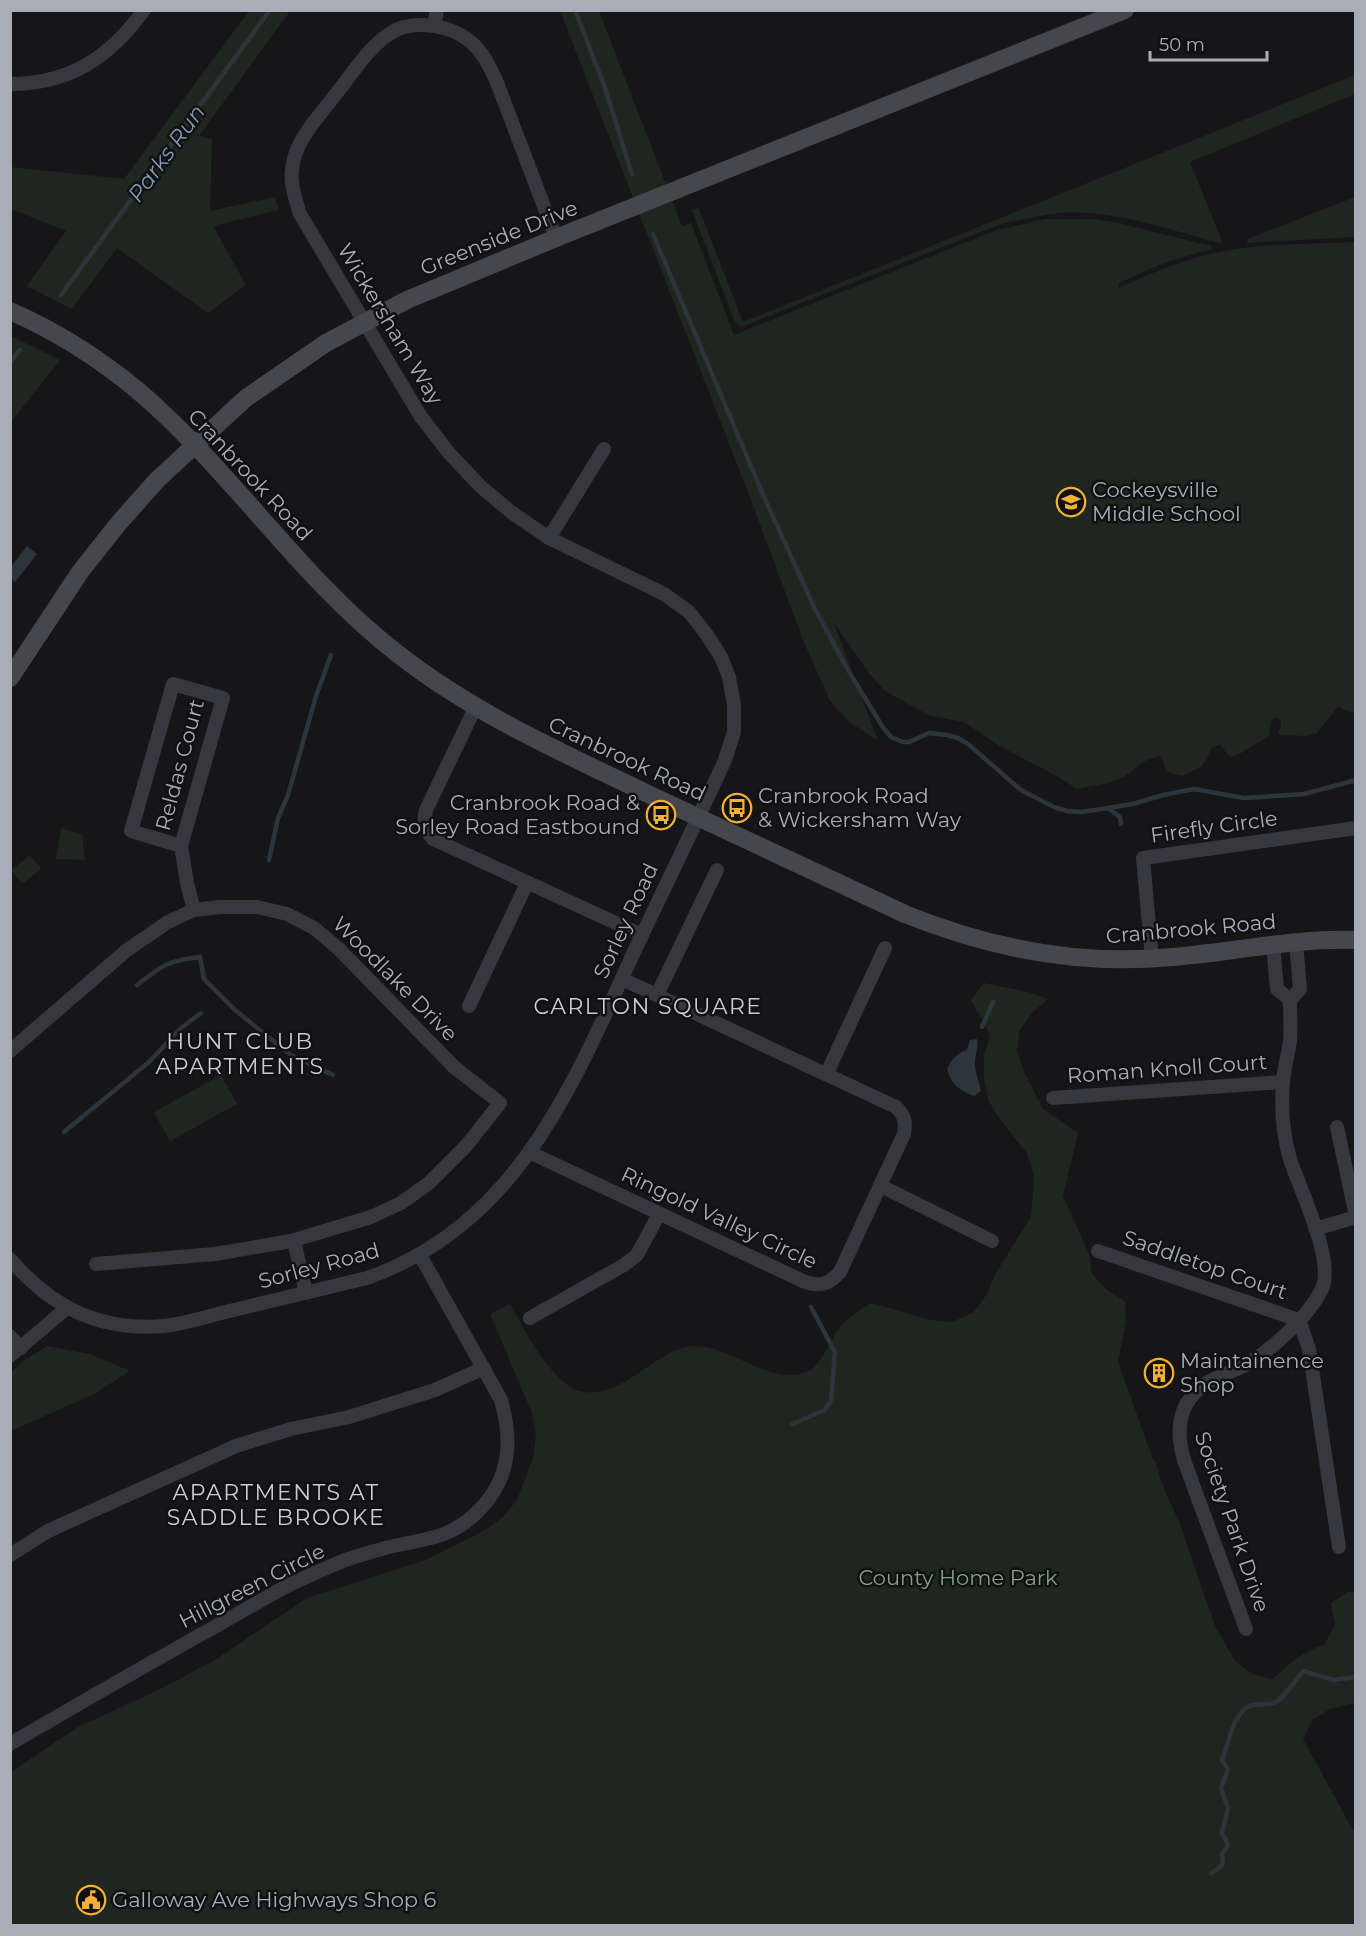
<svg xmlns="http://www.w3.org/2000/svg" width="1366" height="1936" font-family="Montserrat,sans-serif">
	<rect width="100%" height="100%" fill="#161618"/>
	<!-- green -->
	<g fill="#1e261f">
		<polygon points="249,11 290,11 199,136 212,139 210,211 275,197 279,210 213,226 246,285 208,313 117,248 72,309 27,286 66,231 11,209 11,167 124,179"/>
		<path d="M560 11H599L682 226 691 223 734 335 997 230 1045 219H1093L1119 223 1211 246 1212 249C1179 257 1148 268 1118 284L1119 288C1151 273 1183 260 1218 252 1263 243 1310 244 1355 242V710L1352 713 1338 707 1317 733 1307 736 1277 735 1281 725V719L1275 718 1271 721 1269 736 1241 753 1230 757 1220 745 1212 748 1202 766 1182 776 1167 772 1161 756C1137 760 1138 771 1119 779 1106 785 1091 786 1077 789L1060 778 998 745 964 722 930 716 885 691 868 672 834 623 878 741 848 721 830 701 803 640 748 492Z"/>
		<path d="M1355 75V94L1190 162 1223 244C1173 231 1113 209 1060 213 1040 215 1021 220 1001 224L741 327 737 324 734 320 692 210 698 208 699 209 743 322Z"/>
		<polygon points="1355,197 1355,237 1247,243 1248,239"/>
		<polygon points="11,336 60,360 11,422"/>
		<polygon points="61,828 82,834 85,860 56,859"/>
		<polygon points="30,855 41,869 22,884 11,870"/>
		<path d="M984 983 1028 992 1048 999 1032 1013 1020 1030 1017 1051 1024 1072 1043 1109 1078 1133 1063 1196 1089 1254 1092 1274 1107 1290 1125 1301 1126 1322 1118 1362 1152 1457 1156 1463 1162 1484 1180 1524 1215 1626 1235 1661 1252 1674 1273 1679C1289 1663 1303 1652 1325 1644L1335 1625 1331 1603 1349 1591 1355 1593V1703L1330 1709 1312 1720 1303 1739 1355 1834V1925H11V1772L78 1727 156 1691 215 1660 307 1598 426 1560 485 1530 503 1517 517 1500 533 1458 536 1436 532 1413 490 1314 510 1304C526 1332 539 1360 564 1382 567 1384 571 1389 575 1390 622 1405 655 1346 695 1346 734 1346 774 1391 812 1369 820 1364 831 1341 837 1331 847 1318 857 1311 872 1303L931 1320 952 1322 974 1312 987 1294 996 1273 1030 1218 1033 1196 1034 1174 1026 1152 999 1118 988 1100 984 1079V1056L990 1035 971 1000Z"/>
		<polygon points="221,1075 237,1104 170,1141 154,1112"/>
		<polygon points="47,1346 90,1354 130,1371 94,1394 11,1431 11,1372 24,1360"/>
	</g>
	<!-- water -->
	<g fill="#2c353c">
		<polygon points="27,546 37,554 15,582 11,579 11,567"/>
		<path d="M977 1039C979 1048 975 1054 975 1063 974 1071 980 1082 981 1091L974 1096C960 1091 951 1084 947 1069 952 1060 956 1053 967 1050L970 1040Z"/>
	</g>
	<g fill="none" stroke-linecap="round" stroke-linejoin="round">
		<!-- stream -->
		<g stroke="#2c353c" stroke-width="4.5">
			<polyline points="575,10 604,85 632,174"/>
			<polyline points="653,234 764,497 814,607 848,670 882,726 891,737 903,742 909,742 929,733 947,735 958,738 968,744 1021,790 1054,807 1067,811 1082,812 1133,804 1163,795 1194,789 1244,798 1304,794 1356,780"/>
			<polyline points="61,295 270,10"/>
			<polyline points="10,362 20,350"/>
			<polyline points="1108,808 1120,817 1121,824"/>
			<polyline points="269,860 278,818 288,795 316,696 331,655"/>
			<path d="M137 985C163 965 166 961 200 957L204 979 235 1010 291 1055 333 1075"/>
			<polyline points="982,1027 993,1002"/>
			<polyline points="64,1132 149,1062 181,1028 201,1013"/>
			<polyline points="792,1424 825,1410 831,1401 835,1352 811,1307"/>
			<path d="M1211 1873 1217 1870 1223 1863 1222 1854 1228 1845 1222 1833 1228 1808 1221 1788 1228 1769 1222 1760C1229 1744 1233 1709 1253 1705 1261 1703 1268 1706 1276 1702 1288 1694 1294 1680 1304 1671L1333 1680 1356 1677"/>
		</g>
		<!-- street -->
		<g stroke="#37383d" stroke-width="14">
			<polyline points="434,26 437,10"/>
			<path d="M10 84C70 84 110 57 144 10"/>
			<polyline points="549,538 604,449"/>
			<path d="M475 708 426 810C423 822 424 829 433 839L642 935"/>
			<polyline points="181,846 131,831 173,684 223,698 181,846 187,883 194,910"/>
			<polyline points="1273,945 1277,989 1290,1000"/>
			<polyline points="1152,959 1143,858 1356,828"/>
			<polyline points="657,995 717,870"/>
			<polyline points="1290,1000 1300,989 1296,942"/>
			<polyline points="469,1006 527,883"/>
			<polyline points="10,1051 127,950 168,922 194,910 220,907 257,907 287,914 314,928 339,949 454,1067 500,1103 467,1145 429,1183 401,1203 371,1217 291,1241 215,1254 96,1264"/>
			<polyline points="827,1073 885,948"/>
			<polyline points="1053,1098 1283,1082"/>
			<polyline points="1337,1127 1356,1216"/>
			<path d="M531 1153 805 1282C821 1287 829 1284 840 1272L904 1134C906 1122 905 1116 896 1107L622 979"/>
			<polyline points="881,1186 992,1241"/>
			<polyline points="1315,1229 1356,1217"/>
			<polyline points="294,1241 306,1293"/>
			<polyline points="1098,1251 1299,1320 1309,1349 1339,1547"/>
			<path d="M10 1259C51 1307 99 1331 162 1326 187 1324 213 1314 238 1309 281 1299 324 1288 367 1278 517 1225 572 1087 633 954 664 889 695 825 725 760L734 732V705L729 677 721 657 707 635 689 612 664 594 549 538 511 512 480 486 449 453 421 417 300 214C296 200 290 185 292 170 294 142 316 120 332 99 350 77 366 50 389 34 411 18 451 25 471 42 483 52 489 66 496 80L556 238"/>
			<polyline points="530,1318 624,1265 637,1255 659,1214"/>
			<polyline points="10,1336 21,1348"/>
			<polyline points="10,1356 67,1308"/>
			<polyline points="10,1555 48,1531 236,1446 291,1429 349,1417 435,1390 484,1368"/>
			<path d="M1246 1629 1185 1463C1175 1432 1177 1402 1207 1383 1221 1374 1238 1370 1252 1361 1276 1346 1310 1314 1322 1289 1335 1260 1300 1190 1290 1159 1283 1135 1281 1107 1283 1082 1284 1068 1288 1055 1290 1041 1291 1028 1290 1014 1290 1000"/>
			<path d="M10 1744C73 1707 136 1671 200 1635 230 1619 260 1600 291 1584 311 1575 333 1564 354 1557 368 1553 383 1548 398 1545 427 1539 450 1537 473 1516 509 1484 514 1445 501 1400L420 1255"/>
		</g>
		<!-- secondary -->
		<g stroke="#45474d" stroke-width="18">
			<path d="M10 311C56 331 97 357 136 389 231 469 299 578 398 654 475 714 559 751 646 793 733 833 819 874 905 914 991 949 1080 966 1173 957 1234 952 1294 938 1356 940"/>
			<polyline points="10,678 80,572 118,524 157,480 246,398 326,343 407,300 556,238 1125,10"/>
		</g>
	</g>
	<!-- icons -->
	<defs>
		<g id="school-ring" transform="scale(1.5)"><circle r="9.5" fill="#111113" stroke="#f2b134" stroke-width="1.5"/><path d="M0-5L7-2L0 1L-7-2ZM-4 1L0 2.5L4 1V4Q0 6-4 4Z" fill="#f2b134"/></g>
		<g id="bus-ring" transform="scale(1.5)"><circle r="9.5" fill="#111113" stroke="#f2b134" stroke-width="1.5"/><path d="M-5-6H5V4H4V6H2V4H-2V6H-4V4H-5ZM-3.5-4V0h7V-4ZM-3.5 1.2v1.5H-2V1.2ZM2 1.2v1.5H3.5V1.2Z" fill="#f2b134"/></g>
		<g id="building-ring" transform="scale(1.5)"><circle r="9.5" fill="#111113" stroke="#f2b134" stroke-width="1.5"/><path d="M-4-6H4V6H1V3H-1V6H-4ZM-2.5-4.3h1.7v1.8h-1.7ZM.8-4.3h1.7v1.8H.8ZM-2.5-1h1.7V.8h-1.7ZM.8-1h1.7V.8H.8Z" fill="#f2b134"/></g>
		<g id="civic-ring" transform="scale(1.5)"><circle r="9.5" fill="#111113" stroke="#f2b134" stroke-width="1.5"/><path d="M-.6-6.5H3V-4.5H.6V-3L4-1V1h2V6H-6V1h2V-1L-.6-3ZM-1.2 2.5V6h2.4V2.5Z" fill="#f2b134"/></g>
	</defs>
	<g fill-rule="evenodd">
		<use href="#school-ring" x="1071" y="502"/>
		<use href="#bus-ring" x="737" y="808"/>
		<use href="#bus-ring" x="661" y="815"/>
		<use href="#building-ring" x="1159" y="1373"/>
		<use href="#civic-ring" x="91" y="1900"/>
	</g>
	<g text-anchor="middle" stroke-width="5" stroke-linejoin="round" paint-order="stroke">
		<!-- street labels -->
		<g font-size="21" fill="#a8adb8" stroke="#111113">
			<text transform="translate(499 238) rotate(-22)" y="7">Greenside Drive</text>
			<text transform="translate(390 324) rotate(59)" y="7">Wickersham Way</text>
			<text transform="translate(250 475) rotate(47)" y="7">Cranbrook Road</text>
			<text transform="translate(627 759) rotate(25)" y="7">Cranbrook Road</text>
			<text transform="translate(180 765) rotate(-75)" y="7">Reldas Court</text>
			<text transform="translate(1214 827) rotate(-8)" y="7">Firefly Circle</text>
			<text transform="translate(626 921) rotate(-65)" y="7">Sorley Road</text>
			<text transform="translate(1191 929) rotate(-5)" y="7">Cranbrook Road</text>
			<text transform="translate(395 979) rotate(45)" y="7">Woodlake Drive</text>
			<text transform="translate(1167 1069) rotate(-4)" y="7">Roman Knoll Court</text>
			<text transform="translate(719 1218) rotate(25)" y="7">Ringold Valley Circle</text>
			<text transform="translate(1205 1265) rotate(19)" y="7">Saddletop Court</text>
			<text transform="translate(319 1266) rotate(-15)" y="7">Sorley Road</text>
			<text transform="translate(1232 1522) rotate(71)" y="7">Society Park Drive</text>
			<text transform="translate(252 1586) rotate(-27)" y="7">Hillgreen Circle</text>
		</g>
		<!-- poi labels -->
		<g font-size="21" fill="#a8adb8" stroke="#111113" text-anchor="start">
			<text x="1092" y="497">Cockeysville<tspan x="1092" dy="24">Middle School</tspan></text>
			<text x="758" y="803">Cranbrook Road<tspan x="758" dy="24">&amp; Wickersham Way</tspan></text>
			<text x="640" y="810" text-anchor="end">Cranbrook Road &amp;<tspan x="640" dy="24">Sorley Road Eastbound</tspan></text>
			<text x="1180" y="1368">Maintainence<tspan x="1180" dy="24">Shop</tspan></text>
			<text x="112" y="1907">Galloway Ave Highways Shop 6</text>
		</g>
		<!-- park labels -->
		<g font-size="21" fill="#7fa381" stroke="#111113">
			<text x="958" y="1585">County Home Park</text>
		</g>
		<!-- water labels -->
		<g font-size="22" font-style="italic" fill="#7f9bb3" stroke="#111113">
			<text transform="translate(166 153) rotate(-54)" y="8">Parks Run</text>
		</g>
		<!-- neighbourhood labels -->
		<g font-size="22" letter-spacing="1.5" fill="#c9ccd4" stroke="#111113">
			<text x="648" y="1014">CARLTON SQUARE</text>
			<text x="240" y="1049">HUNT CLUB<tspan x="240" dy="25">APARTMENTS</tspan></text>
			<text x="276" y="1500">APARTMENTS AT<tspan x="276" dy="25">SADDLE BROOKE</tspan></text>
		</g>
	</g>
	<!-- border -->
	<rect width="1366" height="1936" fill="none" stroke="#a8adb8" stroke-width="24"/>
	<!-- scale -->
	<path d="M1150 51v9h117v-9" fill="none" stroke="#a8adb8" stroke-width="3"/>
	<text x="1159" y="51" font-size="18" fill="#a8adb8" stroke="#111113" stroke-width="4.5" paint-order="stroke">50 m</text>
</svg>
